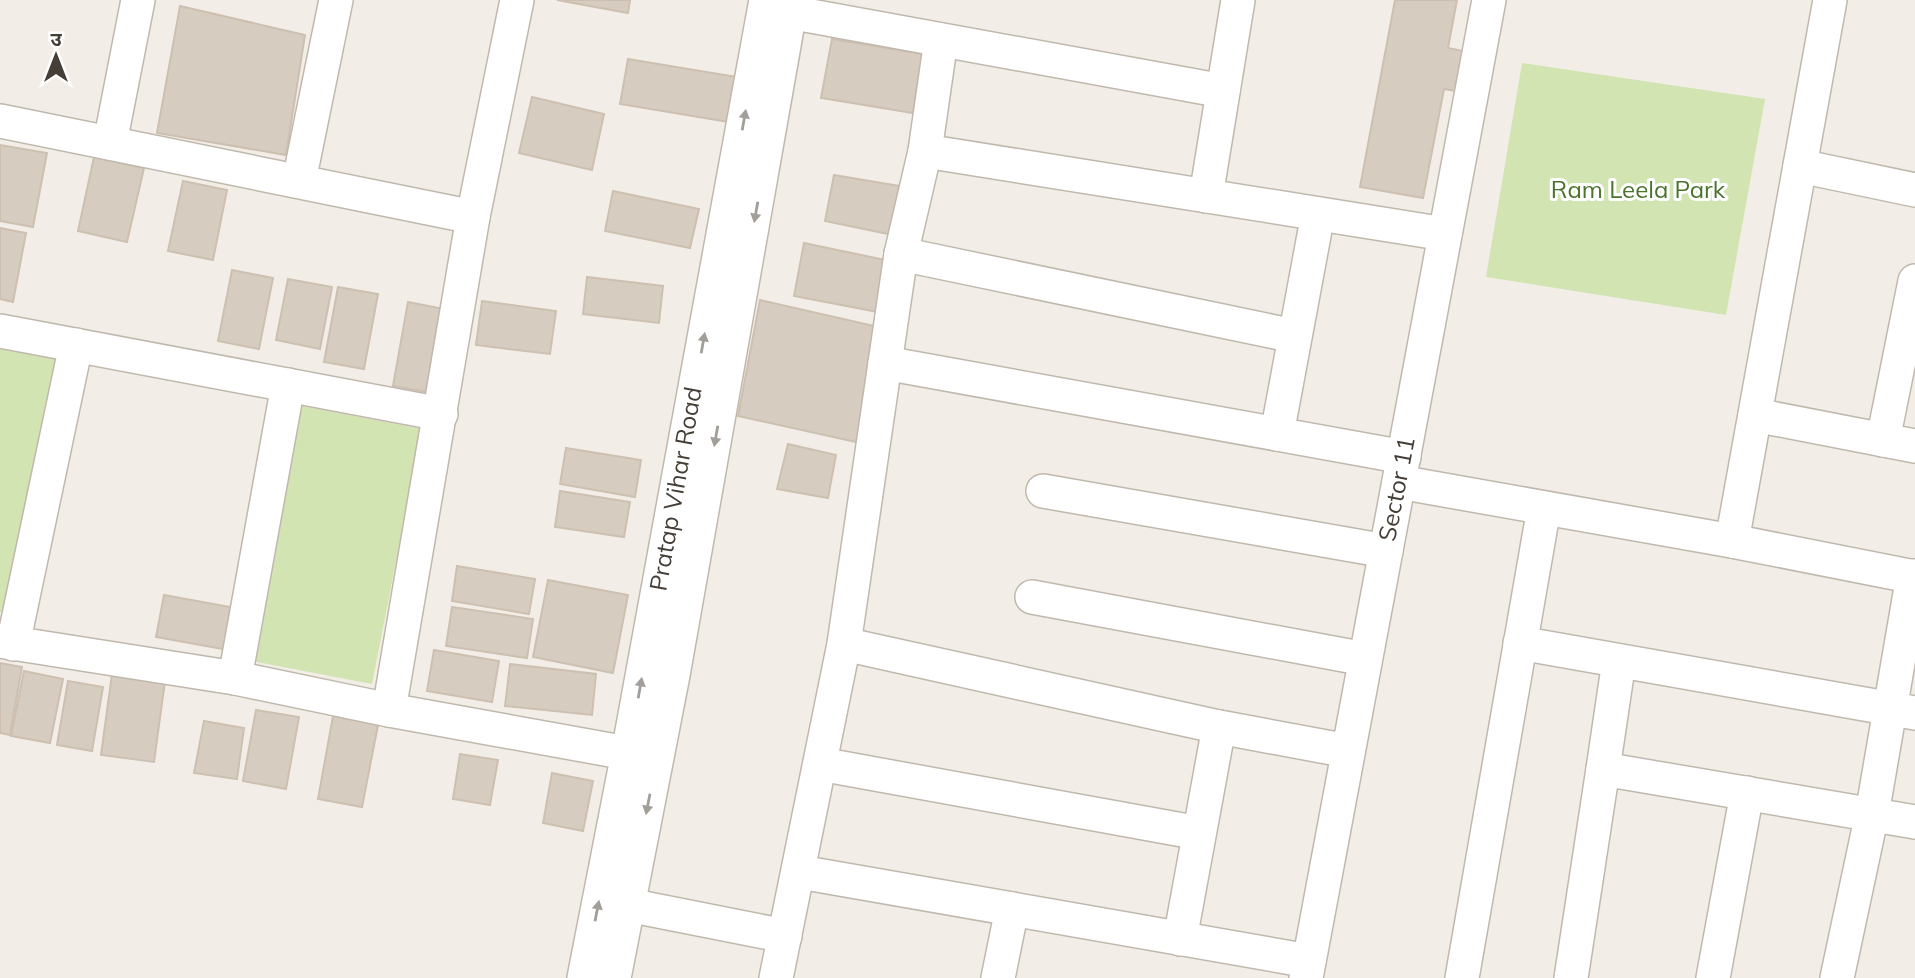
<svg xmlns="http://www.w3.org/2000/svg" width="1915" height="978" font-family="Mulish,'Noto Sans Devanagari',sans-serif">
	<rect width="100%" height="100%" fill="#f2eee7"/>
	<!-- green -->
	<g fill="#d1e4b2">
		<polygon points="1522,63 1765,99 1726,315 1486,277"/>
		<polygon points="0,348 59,359 10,614 0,612"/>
		<polygon points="302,406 422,429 372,684 252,661"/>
	</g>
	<!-- building -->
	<g fill="#d6ccc0" stroke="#cdc0b1" stroke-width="2">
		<polygon points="557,0 630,0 628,13"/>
		<polygon points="1395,0 1457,0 1448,48 1463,51 1456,91 1444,89 1423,198 1360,187"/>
		<polygon points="180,6 305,35 286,155 157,133"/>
		<polygon points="832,39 923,54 913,113 821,98"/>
		<polygon points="628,59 737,77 729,122 620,104"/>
		<polygon points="532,97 604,114 592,170 519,153"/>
		<polygon points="0,145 47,153 33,227 0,221"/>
		<polygon points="94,157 144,168 127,242 78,231"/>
		<polygon points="834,175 900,186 893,235 825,221"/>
		<polygon points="183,181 227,190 213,260 168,251"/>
		<polygon points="613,191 699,209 690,248 605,231"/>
		<polygon points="0,228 26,233 13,302 0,299"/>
		<polygon points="804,243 890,261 883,313 794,296"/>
		<polygon points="232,270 273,278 259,349 218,341"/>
		<polygon points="587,277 663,286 659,323 583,314"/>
		<polygon points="288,279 332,287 320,349 276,340"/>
		<polygon points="338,287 378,294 364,369 324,362"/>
		<polygon points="760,300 883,328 865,444 738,416"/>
		<polygon points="482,301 556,311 550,354 476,345"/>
		<polygon points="408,302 449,310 433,393 393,386"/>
		<polygon points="788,444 836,455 828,498 777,489"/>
		<polygon points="566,448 641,460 635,497 560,484"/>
		<polygon points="560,491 630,502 624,537 555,527"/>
		<polygon points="457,566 535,579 529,614 452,601"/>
		<polygon points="548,580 628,595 613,673 533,657"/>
		<polygon points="164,595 241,609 234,651 156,637"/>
		<polygon points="452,607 533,619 527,658 446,646"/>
		<polygon points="434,650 499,661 492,702 427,691"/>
		<polygon points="0,663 22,667 10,735 0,733"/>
		<polygon points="510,664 596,674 592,715 505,706"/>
		<polygon points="24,671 63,679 50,743 11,736"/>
		<polygon points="112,674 165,681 154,762 101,755"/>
		<polygon points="68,681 103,687 92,751 57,745"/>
		<polygon points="256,710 299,717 286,789 243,781"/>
		<polygon points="333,716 378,725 362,807 318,799"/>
		<polygon points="204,721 244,728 237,779 194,773"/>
		<polygon points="460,754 498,760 490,805 453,799"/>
		<polygon points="552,773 593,781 583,831 543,823"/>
	</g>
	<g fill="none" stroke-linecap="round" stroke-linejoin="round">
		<!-- minor casing -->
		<g stroke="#c0b8ad" stroke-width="36">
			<g id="minor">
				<polyline points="1830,0 1732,541 1915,577"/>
				<polyline points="767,8 1223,91"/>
				<polyline points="941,40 925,151 1445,234"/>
				<polyline points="0,121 473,217"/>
				<polyline points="110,143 138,0"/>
				<polyline points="1800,166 1915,190"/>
				<polyline points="299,181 336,0"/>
				<polyline points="1206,196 1238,0"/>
				<polyline points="901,254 1294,336"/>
				<polyline points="0,331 441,414"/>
				<polyline points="885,363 1404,457"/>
				<polyline points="1755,415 1915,446"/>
				<polyline points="1277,434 1318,214"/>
				<polyline points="1883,440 1915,281"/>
				<polyline points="1399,482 1732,541"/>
				<polyline points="1043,491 1386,551"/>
				<polyline points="1032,597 1365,659"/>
				<polyline points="0,641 235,678 389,710 649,757"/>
				<polyline points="1520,643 1915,713"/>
				<polyline points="13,644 76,345"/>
				<polyline points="844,644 1219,727 1348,751"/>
				<polyline points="235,678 288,385"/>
				<polyline points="389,710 473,217 517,0"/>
				<polyline points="820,764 1199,833"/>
				<polyline points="1603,769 1619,661"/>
				<polyline points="800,872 1309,961"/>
				<polyline points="628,905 785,936"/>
				<polyline points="1180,939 1219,727"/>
				<polyline points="584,978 628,753 766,0"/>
				<polyline points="614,978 673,675 792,0"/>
				<polyline points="776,978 844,644 901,254 925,151"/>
				<polyline points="998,978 1012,909"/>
				<polyline points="1306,978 1489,0"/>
				<polyline points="1462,978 1544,508"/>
				<polyline points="1571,978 1603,769 1915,822"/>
				<polyline points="1713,978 1747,793"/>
				<polyline points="1837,978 1872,814 1913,576"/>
			</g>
		</g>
		<!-- minor -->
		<use href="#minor" stroke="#fff" stroke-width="33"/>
	</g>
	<!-- one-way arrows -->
	<defs><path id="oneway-solid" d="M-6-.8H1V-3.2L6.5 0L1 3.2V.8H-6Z" transform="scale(1.75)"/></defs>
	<g fill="#a29e9a">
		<use href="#oneway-solid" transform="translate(744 120) rotate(-80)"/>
		<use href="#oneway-solid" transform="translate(756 212) rotate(100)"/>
		<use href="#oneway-solid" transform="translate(703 343) rotate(-80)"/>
		<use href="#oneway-solid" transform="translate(716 436) rotate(100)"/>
		<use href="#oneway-solid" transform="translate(640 688) rotate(-80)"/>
		<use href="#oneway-solid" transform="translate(648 804) rotate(101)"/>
		<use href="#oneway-solid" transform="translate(597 911) rotate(-79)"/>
	</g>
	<g text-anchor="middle" stroke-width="6" stroke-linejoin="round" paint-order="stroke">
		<!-- park labels -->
		<g font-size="24" fill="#4c732e" stroke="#fff">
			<text x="1638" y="198">Ram Leela Park</text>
		</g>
		<!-- street labels -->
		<g font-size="24" fill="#453e36" stroke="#fff">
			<text transform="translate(676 489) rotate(-80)" y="8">Pratap Vihar Road</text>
			<text transform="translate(1397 489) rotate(-79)" y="8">Sector 11</text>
		</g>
	</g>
	<!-- north arrow -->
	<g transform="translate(56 56)" stroke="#ffffff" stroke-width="5" paint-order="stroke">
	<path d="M0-5L12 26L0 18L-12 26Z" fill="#453e36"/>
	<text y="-10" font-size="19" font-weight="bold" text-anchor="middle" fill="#453e36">उ</text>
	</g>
</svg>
